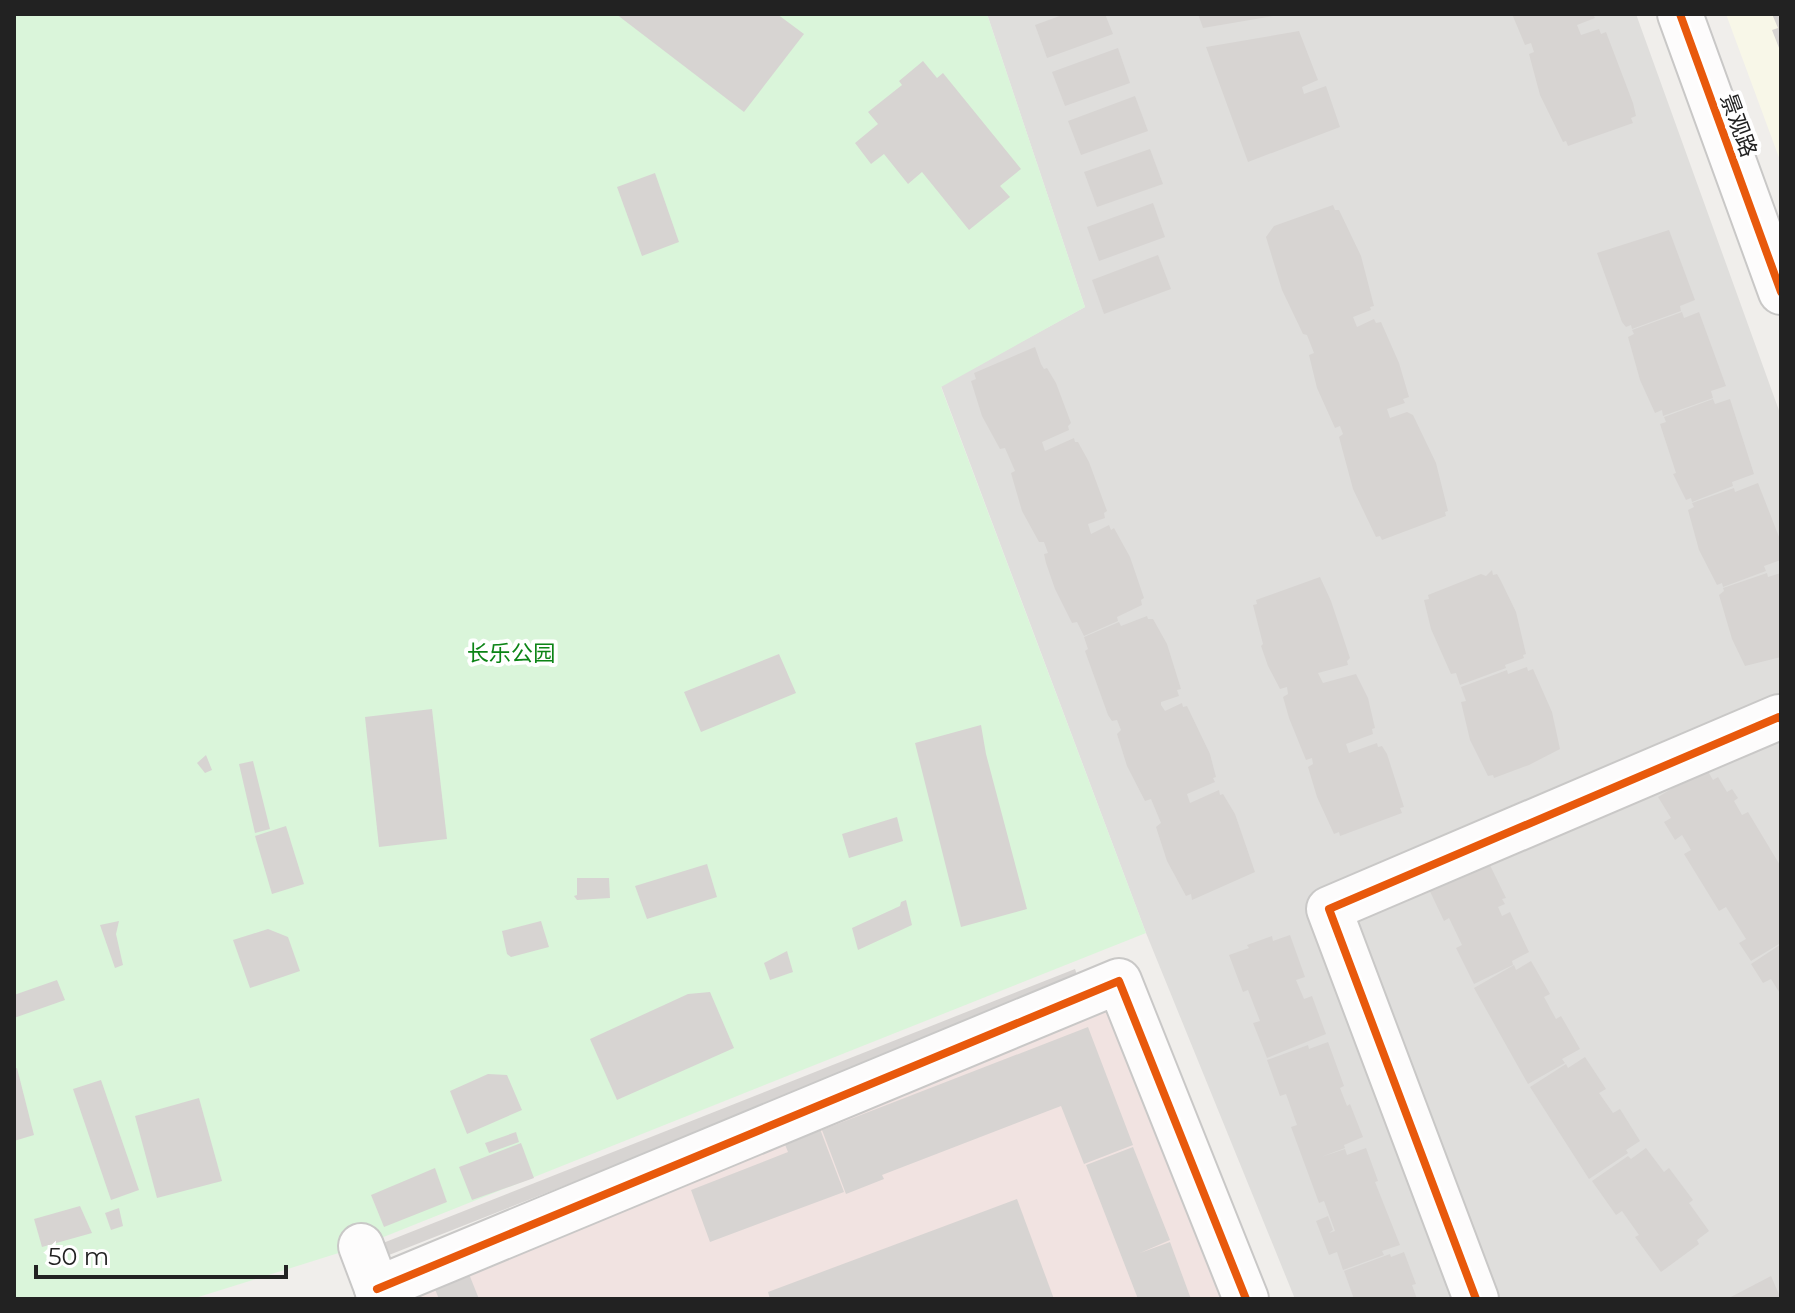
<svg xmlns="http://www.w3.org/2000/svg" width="1795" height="1313" font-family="Montserrat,'Noto Sans SC',sans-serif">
	<rect width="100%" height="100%" fill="#f0eeeb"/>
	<!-- residential -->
	<polygon fill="#dfdedc" points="987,14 1636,14 1781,416 1781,1299 1295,1299 1146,933 941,386 1085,307"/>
	<!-- commercial -->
	<polygon fill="#f1e3e1" points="1104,981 1225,1299 401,1299"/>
	<!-- education -->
	<polygon fill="#f8f7e8" points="1726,14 1781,14 1781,163"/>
	<!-- park -->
	<polygon fill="#daf5da" points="14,14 987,14 1085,307 941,387 1146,933 361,1246 192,1299 14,1299"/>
	<!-- building -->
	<g fill="#d7d4d2">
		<polygon points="616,14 777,14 804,34 744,112"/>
		<polygon points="1065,14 1105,14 1113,34 1047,58 1035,25"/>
		<polygon points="1198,14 1273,14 1273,16 1203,28"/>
		<polygon points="1512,14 1593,14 1595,18 1577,25 1581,35 1599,29 1601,34 1606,32 1633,103 1636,116 1631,118 1633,123 1568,146 1566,141 1563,142 1540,95 1529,54 1534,52 1531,43 1525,45"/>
		<polygon points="1772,14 1781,14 1781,53 1772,30 1778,28"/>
		<polygon points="1299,31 1318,80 1302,87 1304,94 1326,86 1340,127 1248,162 1206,47"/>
		<polygon points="1118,48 1130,83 1065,106 1052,72"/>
		<polygon points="923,61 937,78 943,73 1021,169 1000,186 1010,197 969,230 922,172 908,184 884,154 871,164 855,143 878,124 868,112 902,85 899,81"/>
		<polygon points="1135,96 1148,131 1081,155 1068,121"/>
		<polygon points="1150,149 1163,184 1097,207 1084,172"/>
		<polygon points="655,173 679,242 642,256 617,187"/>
		<polygon points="1153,203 1165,237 1099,261 1087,227"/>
		<polygon points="1333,205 1335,210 1339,210 1361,256 1374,306 1370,307 1371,310 1353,317 1357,327 1374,319 1376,323 1381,322 1399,363 1409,397 1403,399 1405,403 1387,409 1390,418 1407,412 1413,415 1436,463 1448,511 1445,512 1446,516 1382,540 1380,536 1376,537 1353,489 1339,437 1343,434 1340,426 1335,428 1317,388 1309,355 1314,353 1307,335 1303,334 1282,290 1266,237 1274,226"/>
		<polygon points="1669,230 1695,300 1680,306 1681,311 1632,329 1631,325 1626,327 1622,322 1597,253"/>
		<polygon points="1158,255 1171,289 1104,314 1092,280"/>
		<polygon points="1682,312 1684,318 1699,312 1726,386 1711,391 1713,398 1663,416 1662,410 1655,413 1640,380 1628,337 1634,334 1632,330"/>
		<polygon points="1035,347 1041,364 1044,369 1047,368 1056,383 1071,423 1068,426 1069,430 1042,442 1045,451 1074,438 1075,442 1078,442 1089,462 1107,511 1104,513 1105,518 1088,524 1091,534 1109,525 1111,530 1114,528 1130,557 1144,598 1141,600 1142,605 1117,617 1118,621 1084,636 1077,622 1072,623 1055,589 1046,563 1044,554 1048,553 1044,542 1039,542 1022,511 1011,473 1015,471 1005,448 1000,449 982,416 971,381 976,379 974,373"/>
		<polygon points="1713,399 1715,404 1730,399 1754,474 1732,482 1733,486 1692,502 1691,498 1686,500 1673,474 1676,473 1660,424 1666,422 1664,417"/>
		<polygon points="1758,483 1781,542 1781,560 1764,566 1766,571 1723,587 1722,583 1717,585 1699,550 1688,510 1694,507 1692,503 1734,488 1735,492"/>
		<polygon points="1492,570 1493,575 1497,574 1501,581 1516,612 1526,654 1523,655 1524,658 1505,665 1506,668 1460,685 1456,673 1451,674 1431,629 1424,600 1429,599 1428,595 1481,574 1486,576"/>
		<polygon points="1767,573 1768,577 1781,573 1781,657 1745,666 1732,639 1719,595 1724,591 1723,588"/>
		<polygon points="1320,577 1331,601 1350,658 1347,661 1348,665 1318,673 1323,683 1356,674 1368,698 1375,728 1372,729 1373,734 1346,744 1349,753 1377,743 1378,747 1382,746 1387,754 1404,807 1400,808 1402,813 1340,836 1339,832 1334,834 1317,797 1308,767 1313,764 1312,758 1306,760 1289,718 1283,697 1288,694 1287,687 1280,689 1268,666 1261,646 1263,644 1253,605 1257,604 1256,600"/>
		<polygon points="1147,616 1148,619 1153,619 1167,644 1181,689 1177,690 1179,696 1161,702 1161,705 1165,711 1182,703 1183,707 1187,706 1210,754 1216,777 1213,778 1215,782 1187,794 1190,803 1219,790 1220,795 1223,794 1235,814 1255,872 1192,900 1191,894 1186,896 1167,861 1156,827 1161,823 1151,799 1145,801 1127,766 1117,734 1121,730 1117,720 1112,721 1108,715 1085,651 1088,649 1084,637 1119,622 1121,626"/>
		<polygon points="779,654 796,693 701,732 684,692"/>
		<polygon points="1527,667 1528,671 1533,669 1552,712 1560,749 1529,765 1494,778 1493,775 1488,776 1470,740 1461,702 1466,701 1461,687 1507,670 1508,674"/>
		<polygon points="432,709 447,839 379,847 365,717"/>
		<polygon points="981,725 986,754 1027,909 961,927 915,743"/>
		<polygon points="206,755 212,770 205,773 197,763"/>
		<polygon points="253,761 270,829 255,833 239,764"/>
		<polygon points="1706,768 1713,780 1718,777 1727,792 1732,789 1738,798 1734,801 1742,815 1748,812 1781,867 1781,943 1751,961 1739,943 1746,939 1726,907 1719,911 1684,854 1691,850 1682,835 1675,840 1664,822 1671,818 1658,797"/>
		<polygon points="897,817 903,841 849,858 842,834"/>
		<polygon points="286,826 304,884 272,894 255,836"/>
		<polygon points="1486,857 1506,898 1502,899 1505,904 1498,907 1502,916 1510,912 1529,952 1512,961 1513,965 1474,984 1456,948 1462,945 1449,918 1444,921 1426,883"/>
		<polygon points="707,864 717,897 647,919 635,886"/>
		<polygon points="577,878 609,878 610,898 577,900 574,896 577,895"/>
		<polygon points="906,900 912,925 858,950 852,928 900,906 901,902"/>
		<polygon points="119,921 116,934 123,965 115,968 100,925"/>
		<polygon points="541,921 549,947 511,957 507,954 502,931"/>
		<polygon points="268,929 288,937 300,971 250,988 233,940"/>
		<polygon points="1290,935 1305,977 1296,980 1304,999 1312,996 1326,1034 1267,1058 1253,1023 1260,1021 1248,990 1243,992 1229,955 1249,948 1247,945 1272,936 1273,941"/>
		<polygon points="1781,944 1781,995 1771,979 1763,983 1751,964"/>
		<polygon points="787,951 793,972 770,980 764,963"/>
		<polygon points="1531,961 1550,994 1544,997 1556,1019 1561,1016 1580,1049 1562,1059 1565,1063 1528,1084 1474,988 1514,965 1516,970"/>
		<polygon points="1075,969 1079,981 1074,984 389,1255 383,1243"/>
		<polygon points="57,980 65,1000 14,1018 14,995"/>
		<polygon points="710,992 734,1048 617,1100 590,1039 688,994"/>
		<polygon points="1088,1027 1133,1145 1084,1164 1061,1106 882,1175 884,1179 846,1194 822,1130"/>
		<polygon points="1328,1042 1344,1086 1340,1088 1347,1106 1350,1104 1363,1137 1344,1145 1345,1148 1321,1157 1345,1149 1347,1155 1366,1148 1378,1181 1375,1182 1400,1245 1382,1251 1384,1255 1343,1270 1337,1252 1329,1255 1316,1221 1328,1216 1333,1230 1329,1233 1335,1231 1324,1201 1319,1203 1291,1127 1297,1125 1286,1094 1280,1096 1267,1060 1308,1045 1309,1049"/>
		<polygon points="1585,1057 1606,1089 1599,1093 1613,1113 1620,1109 1640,1141 1626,1150 1628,1153 1589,1179 1530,1087 1566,1064 1568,1068"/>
		<polygon points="17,1068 34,1135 14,1141 14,1069"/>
		<polygon points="488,1074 507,1075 522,1110 467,1134 450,1091"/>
		<polygon points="101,1080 139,1190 111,1200 73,1089"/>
		<polygon points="199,1098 222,1181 157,1198 135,1116"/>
		<polygon points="820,1129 844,1192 710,1242 691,1190 788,1152 784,1142"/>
		<polygon points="516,1132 519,1142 489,1153 485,1143"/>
		<polygon points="521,1143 534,1178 472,1200 459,1167"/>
		<polygon points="1133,1147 1170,1240 1140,1253 1170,1242 1191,1299 1138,1299 1086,1165"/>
		<polygon points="1646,1148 1664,1172 1669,1168 1693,1200 1689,1203 1709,1231 1697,1240 1699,1244 1661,1272 1635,1237 1639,1235 1622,1211 1616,1215 1592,1181 1628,1156 1631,1159"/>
		<polygon points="435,1168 447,1202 384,1227 371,1195"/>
		<polygon points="1017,1199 1054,1299 770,1299 768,1292"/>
		<polygon points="80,1206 92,1233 42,1247 34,1219"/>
		<polygon points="119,1208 123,1226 111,1230 105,1213"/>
		<polygon points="1404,1252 1416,1284 1412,1285 1417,1299 1354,1299 1344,1271 1390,1254 1391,1257"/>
		<polygon points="469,1274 479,1299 439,1299 432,1282"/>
		<polygon points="1771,1276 1781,1299 1727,1299"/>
	</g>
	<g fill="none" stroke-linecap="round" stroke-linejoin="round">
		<!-- minor casing -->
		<g stroke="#c9c8c7" stroke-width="48">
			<g id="minor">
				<polyline points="1680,14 1781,292"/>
				<polyline points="361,1246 381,1299"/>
				<polyline points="377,1289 1119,981 1246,1299"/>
				<polyline points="1476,1299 1329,909 1779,717 1781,719"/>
			</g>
		</g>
		<!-- minor -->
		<use href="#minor" stroke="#fdfcfc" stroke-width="44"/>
		<!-- cycleway casing -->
		<g stroke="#fff" stroke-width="13">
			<g id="cycleway">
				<polyline points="1680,14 1781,292"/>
				<polyline points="377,1289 1119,981 1246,1299"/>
				<polyline points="1476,1299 1329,909 1779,717 1781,719"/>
			</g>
		</g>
		<!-- cycleway -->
		<use href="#cycleway" stroke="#e8590c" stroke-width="8"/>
	</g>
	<g text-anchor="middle" stroke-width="8" stroke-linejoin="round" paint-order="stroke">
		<!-- street labels -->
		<g font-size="22" fill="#222" stroke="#fff">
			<text transform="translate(1739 125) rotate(70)" y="8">景观路</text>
		</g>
		<!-- park labels -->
		<g font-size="22" fill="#0c8416" stroke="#fff">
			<text x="511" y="661">长乐公园</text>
		</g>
	</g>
	<!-- border -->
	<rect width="1795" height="1313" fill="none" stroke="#222222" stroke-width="32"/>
	<!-- scale -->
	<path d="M36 1265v12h250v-12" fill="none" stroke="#222222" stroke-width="4"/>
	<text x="48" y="1265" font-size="24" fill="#222222" stroke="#ffffff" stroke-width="6" paint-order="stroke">50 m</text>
</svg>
